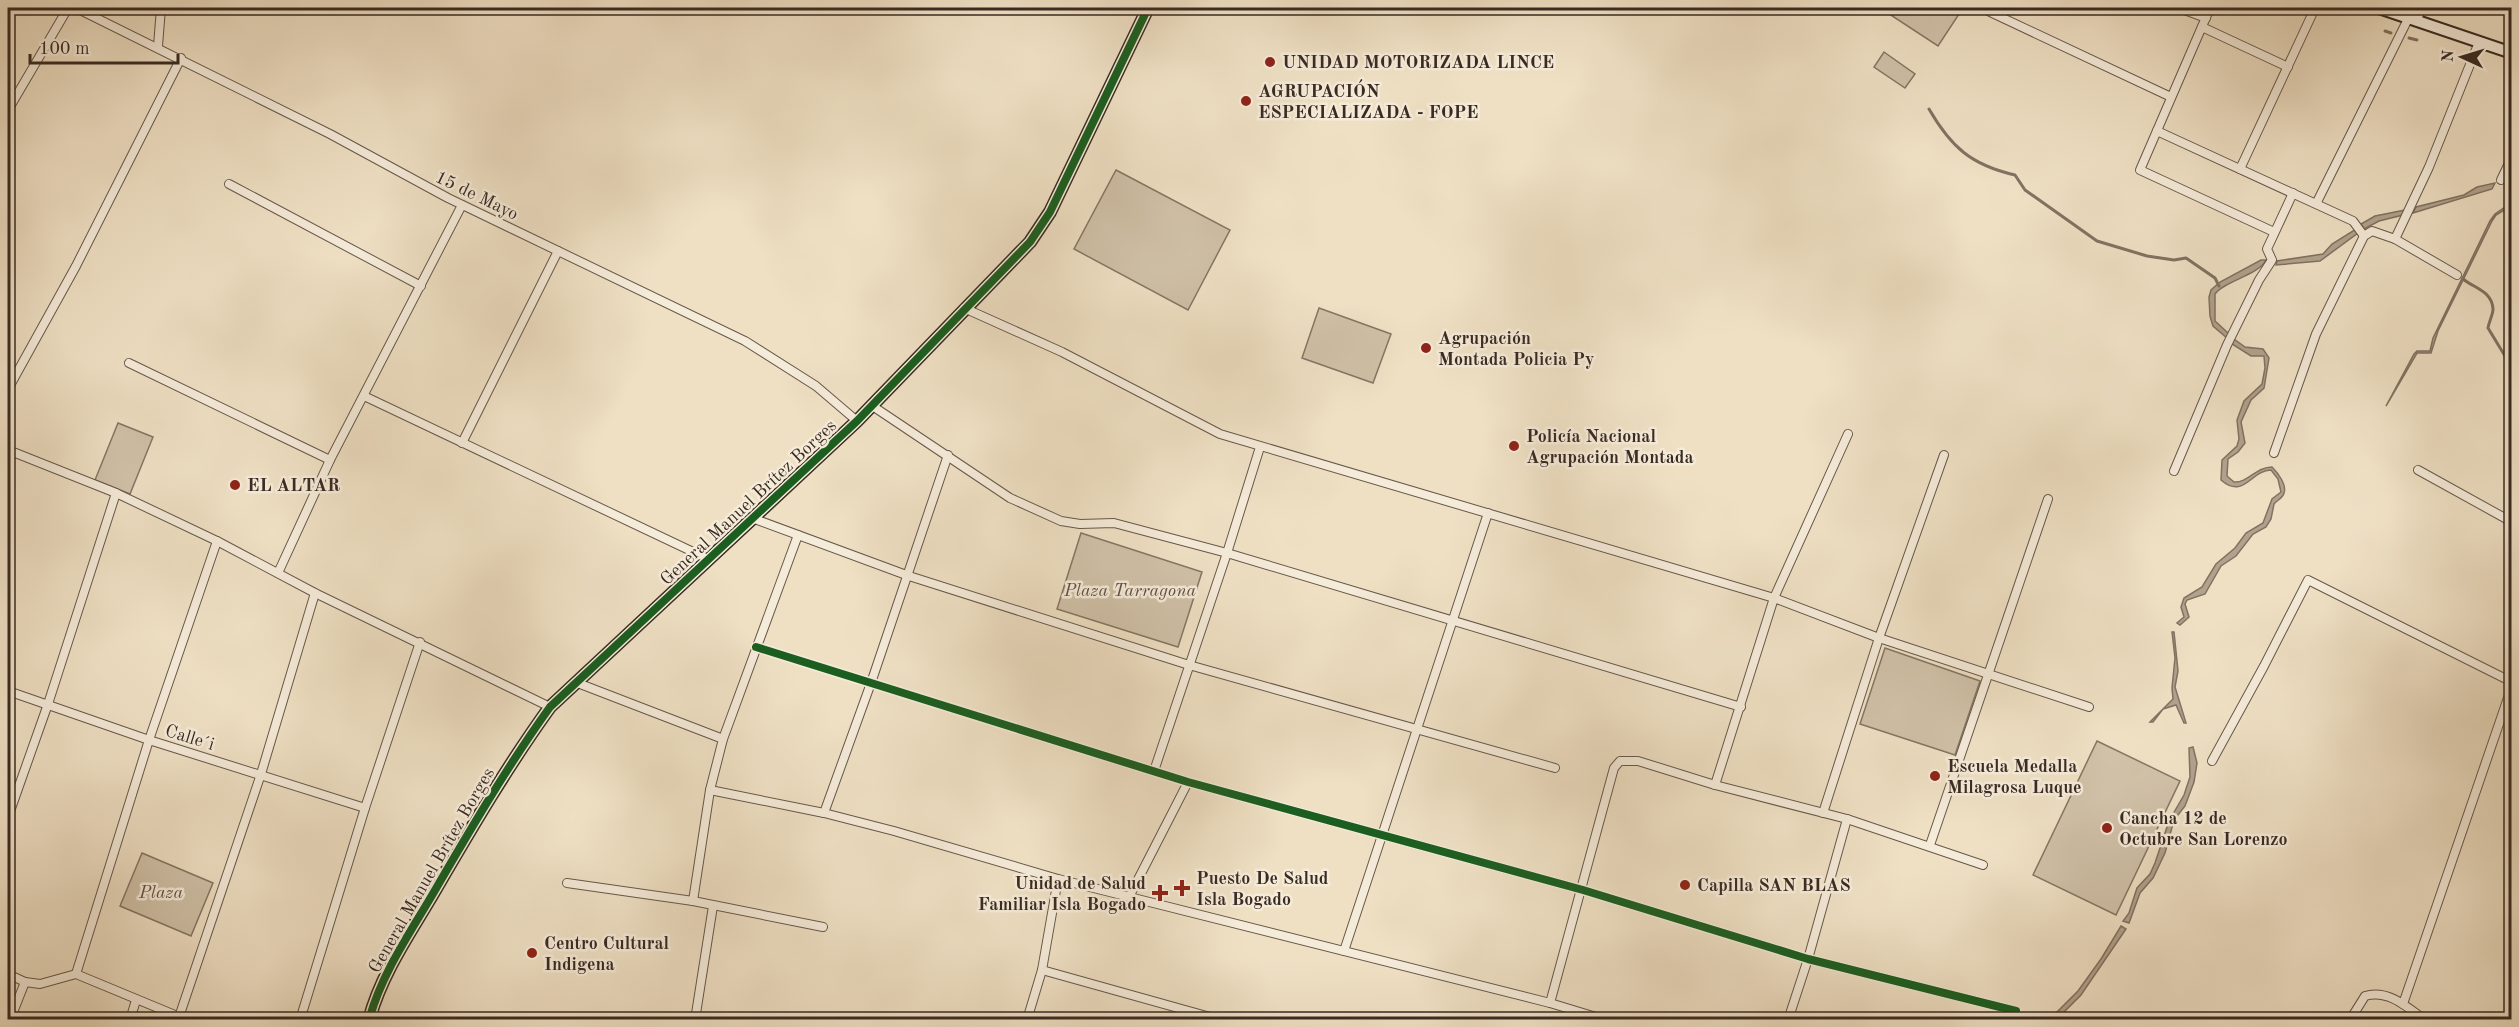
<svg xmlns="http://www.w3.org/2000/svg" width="2519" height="1027" font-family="'Old Standard TT',serif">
	<rect width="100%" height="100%" fill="#efe0c4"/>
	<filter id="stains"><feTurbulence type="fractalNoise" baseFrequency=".00333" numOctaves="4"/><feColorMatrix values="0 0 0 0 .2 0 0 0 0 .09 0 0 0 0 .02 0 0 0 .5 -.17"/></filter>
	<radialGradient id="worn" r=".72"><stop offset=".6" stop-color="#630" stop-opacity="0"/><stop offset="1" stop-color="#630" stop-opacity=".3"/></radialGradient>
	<!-- green -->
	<g fill="#d0c1a8" stroke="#847665" stroke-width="1.5">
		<polygon points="1880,8 1963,8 1938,46"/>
		<polygon points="1884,52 1915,74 1905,88 1874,67"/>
		<polygon points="1116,170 1230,230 1188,310 1074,249"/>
		<polygon points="1319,308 1391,334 1373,383 1302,358"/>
		<polygon points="118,423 153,437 130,494 95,480"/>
		<polygon points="1081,533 1202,572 1178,647 1057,609"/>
		<polygon points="1885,648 1980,681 1955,755 1860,724"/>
		<polygon points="2097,741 2180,781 2116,915 2033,875"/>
		<polygon points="142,853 213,883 191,936 120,906"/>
	</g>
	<!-- water -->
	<g fill="#b1a28d" stroke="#817262" stroke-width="1.5">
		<polygon points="2495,183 2492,189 2413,213 2416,207 2464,195 2477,187"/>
		<polygon points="2511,203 2511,206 2496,215 2492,221 2438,331 2431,353 2417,353 2386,406 2414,354 2417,351 2430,351 2433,338 2490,221 2495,214"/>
		<polygon points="2405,210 2403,215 2379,221 2364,229 2361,224 2375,216"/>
		<polygon points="2356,229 2358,233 2320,261 2276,265 2277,261 2323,254 2332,244"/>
		<path d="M2261 260H2266C2259 275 2224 281 2215 294V321L2229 334 2227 338 2213 326 2210 316 2209 297 2211 290 2220 282Z"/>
		<path d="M2234 339 2245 347 2263 349 2269 358 2264 388 2251 400 2241 422 2245 443 2238 452 2228 459 2227 476 2234 482C2248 483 2256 467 2272 467 2278 473 2287 485 2284 493 2283 498 2277 500 2274 504L2271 519 2266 527 2253 534 2236 556 2221 566 2205 594 2187 600 2185 604 2189 617 2180 625 2177 623 2184 617 2181 607 2184 598 2202 587 2216 564 2235 548 2246 533 2263 523 2272 499 2281 492 2278 479 2271 470C2251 470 2244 500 2221 480L2222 460 2237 446 2239 439 2237 420 2244 401 2262 384 2265 368 2264 356H2251L2232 344Z"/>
		<polygon points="2172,632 2174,632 2178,671 2175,687 2186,723 2184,723 2176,705 2163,709 2153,722 2150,722 2173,699 2172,688 2175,658"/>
		<polygon points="2193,747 2197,763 2194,782 2185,806 2174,820 2165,853 2153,878 2140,893 2129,923 2123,921 2129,913 2137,888 2150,874 2155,863 2169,821 2184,795 2190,777 2189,748"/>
		<polygon points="2121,926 2126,929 2081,995 2057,1019 2050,1019 2078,991 2101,959"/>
	</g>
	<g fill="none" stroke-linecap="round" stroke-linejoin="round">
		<!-- stream -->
		<g stroke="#817262" stroke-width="3">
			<polyline points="2385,31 2391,33"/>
			<polyline points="2409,38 2417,40"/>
			<path d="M1929 109C1951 147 1971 165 2015 175L2025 190 2097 241 2147 256 2174 260 2186 258 2215 278 2219 286"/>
			<path d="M2463 279C2474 288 2492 291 2493 309 2493 315 2489 321 2488 328L2505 356 2512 395"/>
		</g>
		<!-- street casing -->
		<g stroke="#66584a" stroke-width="10">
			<g id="street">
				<polyline points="76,8 330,134 448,198 745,341 816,386 857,421"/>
				<polyline points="2179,8 2206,18"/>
				<polyline points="2210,8 2140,170 2274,232"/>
				<polyline points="1990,12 2171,97"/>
				<polyline points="2416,21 2422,8"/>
				<polyline points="2202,27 2288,67"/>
				<polyline points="158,46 161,8"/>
				<polyline points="8,110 68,8"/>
				<polyline points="2157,131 2353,221 2364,236 2372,231 2395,239 2457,275"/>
				<polyline points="2240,169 2315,8"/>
				<polyline points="2501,180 2512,157"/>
				<polyline points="229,184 421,286"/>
				<polyline points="2317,202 2408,19"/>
				<polyline points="2395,239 2429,167 2479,42"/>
				<polyline points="964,308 1062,352 1220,434 1774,598 1879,638 2089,707"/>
				<polyline points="129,363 330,460"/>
				<polyline points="8,389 76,266 181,58"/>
				<polyline points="364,396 708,559"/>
				<polyline points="871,405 1010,498 1061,521 1080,524 1114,523 1227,553 1741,707"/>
				<polyline points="462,443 558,251"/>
				<polyline points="8,450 116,493 217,541 315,593 550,707"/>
				<polyline points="2274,453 2316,334 2364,236"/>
				<polyline points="2418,470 2512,522"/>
				<polyline points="2174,471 2227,345 2259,280 2272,260 2267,249 2293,193"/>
				<polyline points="752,518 909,576 1189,665 1555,768"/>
				<polyline points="278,573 330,460 462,205"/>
				<polyline points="756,647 1188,782 1583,890 1808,959 2016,1011"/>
				<polyline points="575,682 723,739"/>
				<polyline points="8,691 149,740 365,808"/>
				<polyline points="2212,761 2264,666 2308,580 2512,682"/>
				<polyline points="1154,771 1227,553 1260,447"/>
				<polyline points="1715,785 1774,598 1848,434"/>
				<polyline points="710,790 824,813 894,831 1058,879 1550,1003 1606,1020"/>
				<polyline points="824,813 871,683 948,455"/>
				<polyline points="1823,813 1879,638 1944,455"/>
				<polyline points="8,817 48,704 116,493"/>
				<polyline points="1930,845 2048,499"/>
				<polyline points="567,883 693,901 823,927"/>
				<polyline points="1129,897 1188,782"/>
				<polyline points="693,901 710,790 723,739 798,535"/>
				<polyline points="1344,951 1488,513"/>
				<polyline points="1042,970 1221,1020"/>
				<polyline points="8,974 25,982 40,984 76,974 187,1020"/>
				<polyline points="76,974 149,740 217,541"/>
				<polyline points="1550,1003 1614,768 1620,761 1638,761 1715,785 1847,819 1983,865"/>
				<polyline points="2403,1004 2512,686"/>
				<polyline points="179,1017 261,774 315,593"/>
				<polyline points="10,1020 25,982"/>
				<polyline points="130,1020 136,1000"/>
				<polyline points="300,1020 365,808 420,642"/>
				<polyline points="695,1020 713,906"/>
				<polyline points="1027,1020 1042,970 1058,879"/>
				<polyline points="1788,1020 1808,959 1847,819"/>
				<path d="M2350 1020 2365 996C2388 989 2407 1007 2425 1020"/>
			</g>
		</g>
		<!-- secondary casing -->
		<g stroke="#392a22" stroke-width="14">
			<g id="secondary">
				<polyline points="2379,8 2512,53"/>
				<path d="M369 1020C381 975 408 936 431 897 469 832 506 768 550 707L857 421 1030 242 1050 212 1148 8"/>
			</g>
		</g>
		<!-- street -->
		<use href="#street" stroke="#f5ebd9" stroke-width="8"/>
		<!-- secondary -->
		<use href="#secondary" stroke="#f5ebd9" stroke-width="10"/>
		<!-- cycleway casing -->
		<g stroke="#f5ebd9" stroke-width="11">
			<g id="cycleway">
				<polyline points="756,647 1188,782 1583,890 1808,959 2016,1011"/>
				<path d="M369 1020C381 975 408 936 431 897 469 832 506 768 550 707L857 421 1030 242 1050 212 1148 8"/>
			</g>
		</g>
		<!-- cycleway -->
		<use href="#cycleway" stroke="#1b5e20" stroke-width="8"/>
	</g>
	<!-- markers -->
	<g fill="#8f2418" stroke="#f5ebd9" stroke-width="2">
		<circle cx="1270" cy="62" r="6"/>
		<circle cx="1246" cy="101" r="6"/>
		<circle cx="1426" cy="348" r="6"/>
		<circle cx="1514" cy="446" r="6"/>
		<circle cx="235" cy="485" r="6"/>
		<circle cx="1935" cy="776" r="6"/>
		<circle cx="2107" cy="828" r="6"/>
		<circle cx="1685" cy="885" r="6"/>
		<path d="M1179 879h6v6h6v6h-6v6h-6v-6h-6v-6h6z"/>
		<path d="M1157 884h6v6h6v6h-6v6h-6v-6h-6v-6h6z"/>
		<circle cx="532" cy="953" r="6"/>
	</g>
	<g text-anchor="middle" stroke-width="5" stroke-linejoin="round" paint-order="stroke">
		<!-- poi labels -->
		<g font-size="18" font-weight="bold" fill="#392a22" stroke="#f5ebd9" text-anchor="start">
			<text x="1282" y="68">UNIDAD MOTORIZADA LINCE</text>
			<text x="1258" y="97">AGRUPACIÓN<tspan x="1258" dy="21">ESPECIALIZADA - FOPE</tspan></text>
			<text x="1438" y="344">Agrupación<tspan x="1438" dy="21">Montada Policia Py</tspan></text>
			<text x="1526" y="442">Policía Nacional<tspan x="1526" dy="21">Agrupación Montada</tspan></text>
			<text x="247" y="491">EL ALTAR</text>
			<text x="1947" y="772">Escuela Medalla<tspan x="1947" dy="21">Milagrosa Luque</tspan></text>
			<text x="2119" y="824">Cancha 12 de<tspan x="2119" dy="21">Octubre San Lorenzo</tspan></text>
			<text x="1196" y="884">Puesto De Salud<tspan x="1196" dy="21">Isla Bogado</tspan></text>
			<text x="1146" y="889" text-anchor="end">Unidad de Salud<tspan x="1146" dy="21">Familiar Isla Bogado</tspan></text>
			<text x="1697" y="891">Capilla SAN BLAS</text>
			<text x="544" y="949">Centro Cultural<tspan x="544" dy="21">Indigena</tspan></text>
		</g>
		<!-- street labels -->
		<g font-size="18" fill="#392a22" stroke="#f5ebd9">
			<text transform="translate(477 195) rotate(26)" y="6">15 de Mayo</text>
			<text transform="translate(748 502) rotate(-43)" y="6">General Manuel Brítez Borges</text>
			<text transform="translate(190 737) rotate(17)" y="6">Calle´i</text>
			<text transform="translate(431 870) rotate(-60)" y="6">General Manuel Brítez Borges</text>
		</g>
		<!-- park labels -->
		<g font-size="18" font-style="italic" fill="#5f5044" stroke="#f5ebd9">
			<text x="1130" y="596">Plaza Tarragona</text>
			<text x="161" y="898">Plaza</text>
		</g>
	</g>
	<!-- margin -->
	<rect width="2519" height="1027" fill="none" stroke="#efe0c4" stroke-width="30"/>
	<rect x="9" y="9" width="2501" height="1009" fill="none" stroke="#392a22" stroke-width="3"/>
	<rect x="15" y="15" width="2489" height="997" fill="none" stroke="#392a22" stroke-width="1.5"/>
	<!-- north arrow -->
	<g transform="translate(2462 57) rotate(274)" stroke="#f5ebd9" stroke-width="4.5" paint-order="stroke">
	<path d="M0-4.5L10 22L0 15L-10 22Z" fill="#392a22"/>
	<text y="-9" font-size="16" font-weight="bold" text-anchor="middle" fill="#392a22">N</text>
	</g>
	<!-- scale -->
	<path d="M30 54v9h148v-9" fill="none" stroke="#392a22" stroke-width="3"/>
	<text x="39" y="54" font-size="18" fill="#392a22" stroke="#f5ebd9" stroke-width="4.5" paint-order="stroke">100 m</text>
	<rect width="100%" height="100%" filter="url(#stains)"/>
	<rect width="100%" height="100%" fill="url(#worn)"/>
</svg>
